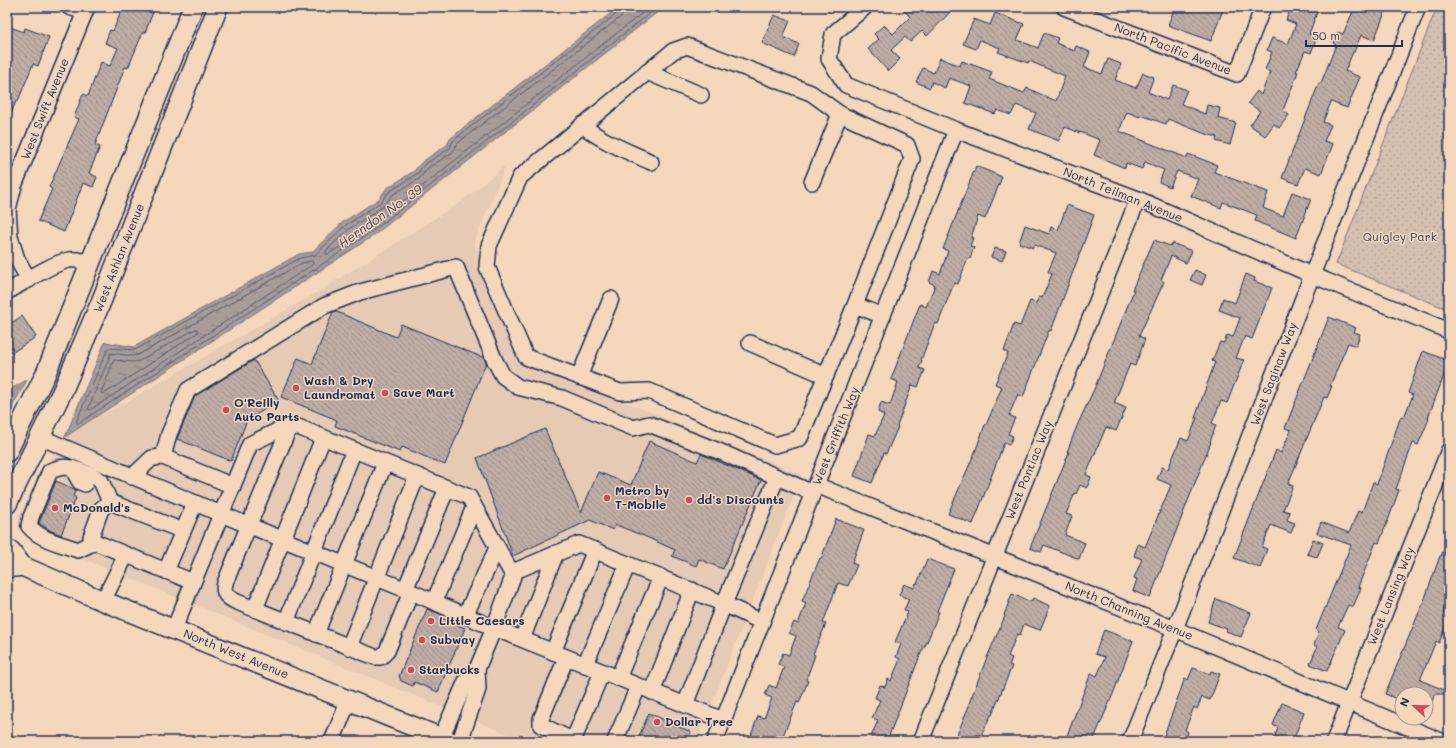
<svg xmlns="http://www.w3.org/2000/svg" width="1456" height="748" font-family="Mali,sans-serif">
	<defs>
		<pattern id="park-dots" width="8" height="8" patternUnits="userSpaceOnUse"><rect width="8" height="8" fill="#d5bfae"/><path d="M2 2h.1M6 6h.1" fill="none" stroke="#b6a498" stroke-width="1.8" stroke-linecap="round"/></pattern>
		<pattern id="water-ripples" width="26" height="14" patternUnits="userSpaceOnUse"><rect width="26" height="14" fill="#a89c9a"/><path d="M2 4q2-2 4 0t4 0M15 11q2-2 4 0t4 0" fill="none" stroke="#888081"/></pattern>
		<pattern id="building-back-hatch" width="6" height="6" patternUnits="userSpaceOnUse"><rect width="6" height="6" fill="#bfada4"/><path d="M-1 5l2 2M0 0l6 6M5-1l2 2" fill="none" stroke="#9a8d89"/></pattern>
	</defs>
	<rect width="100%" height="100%" fill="#f5d7bb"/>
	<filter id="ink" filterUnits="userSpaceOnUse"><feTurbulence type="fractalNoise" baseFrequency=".025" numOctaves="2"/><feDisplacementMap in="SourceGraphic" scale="8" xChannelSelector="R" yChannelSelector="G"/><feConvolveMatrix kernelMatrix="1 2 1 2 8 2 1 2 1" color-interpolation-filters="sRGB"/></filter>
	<g filter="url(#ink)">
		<!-- built -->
		<polygon fill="#e5cab4" points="506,165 474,243 522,359 802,475 697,741 524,741 26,535 22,532 19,527 18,521 19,515 65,437 323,289 461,202"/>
		<!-- park -->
		<polygon fill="url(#park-dots)" stroke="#787786" points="1437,7 1449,7 1449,310 1336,264"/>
		<!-- water -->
		<g fill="url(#water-ripples)" stroke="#707082">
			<polygon points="619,7 664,7 373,236 65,437 105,342 134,347 299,254 312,252 343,222 379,199 386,189 414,171 422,162 447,145 450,139 463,128"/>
			<polygon points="27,380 7,416 7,391"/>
		</g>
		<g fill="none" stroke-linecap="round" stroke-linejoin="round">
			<!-- shore -->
			<g stroke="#535b76" stroke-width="1">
				<polyline points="621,7 619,12 465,131 453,141 450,148 424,165 417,174 389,192 381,202 346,225 315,255 300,258 135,350 108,348 77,420 77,423 79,423 370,233 658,7"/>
				<polyline points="626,7 625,12 622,16 468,135 457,144 453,152 428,168 419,179 392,195 384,206 349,229 326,251 326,254 329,254 368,229 650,7"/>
				<polygon points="312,261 313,263 312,265 90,410 88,409 111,353 132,356 138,355 302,263"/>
				<polygon points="196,329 198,330 197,333 104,394 101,393 114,360 133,362 139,361"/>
			</g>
		</g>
		<!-- building -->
		<g fill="url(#building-back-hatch)" stroke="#1b2f5e">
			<polygon points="123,7 155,7 145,33 143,32 128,68 125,67 95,145 100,147 89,173 97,177 93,187 83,183 64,232 38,221 52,189 49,187 79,119 74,117 83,94 88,96 101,62 110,66 118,48 105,43 110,30 113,31"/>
			<polygon points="901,7 955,7 927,36 922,31 910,42 905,37 891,50 900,59 888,71 868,49 879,39 874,34 884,25 893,34 910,17"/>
			<polygon points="1175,7 1224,7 1211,41 1168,25"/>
			<polygon points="1291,7 1319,7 1309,34 1317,37 1311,53 1305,51 1296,72 1298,72 1283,110 1289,115 1279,128 1274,124 1265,136 1250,125 1260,111 1248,103 1257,91 1261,95 1270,72 1265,70 1272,52 1267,50 1272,38 1288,44 1296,24 1286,20"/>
			<polygon points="1355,7 1378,7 1386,10 1374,40 1361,35 1354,52 1353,52 1345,71 1360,77 1347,108 1331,102 1323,122 1331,125 1324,141 1333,144 1321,174 1305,168 1298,184 1282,178 1319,83 1321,83 1336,45 1333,43 1338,32 1343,34"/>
			<polygon points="995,13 1024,24 1017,40 1038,48 1044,33 1058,38 1056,43 1074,51 1076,46 1090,52 1084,67 1102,74 1108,59 1121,64 1115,80 1136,88 1143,73 1154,77 1148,92 1167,100 1173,85 1187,90 1181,104 1205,114 1207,105 1220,108 1218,118 1236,123 1230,145 1216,141 1217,137 1203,133 1168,119 1166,124 1141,115 1140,117 1127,112 1119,131 1187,158 1188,154 1217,165 1214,172 1268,192 1263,208 1283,216 1292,192 1311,199 1296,238 1255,221 1257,215 1223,202 1221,208 1191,196 1198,179 1177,171 1170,187 1159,182 1164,170 1145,162 1142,169 1126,163 1125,168 1094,155 1100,140 1080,132 1080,133 1065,127 1059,141 1029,129 1036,113 1016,105 1011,115 997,110 995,114 965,103 971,86 949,78 945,88 932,82 930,88 916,82 923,68 934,73 940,58 960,66 962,61 992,72 989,79 1024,93 1027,88 1056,101 1065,76 1029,61 1028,63 998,52 1000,48 980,40 976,49 963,44 974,19 990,25"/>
			<polygon points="774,15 790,21 783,37 799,44 794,57 762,43"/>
			<polygon points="7,26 24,32 25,28 49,37 38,66 33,64 18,101 16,101 8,122"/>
			<polygon points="976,166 1002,177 985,219 978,216 971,238 973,238 970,246 974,247 970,259 968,258 958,284 954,283 938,324 935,323 921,360 922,361 919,368 925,370 918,387 912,385 897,426 898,427 886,454 884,453 872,483 854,476 869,434 875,436 884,415 878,412 881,402 890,405 898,382 891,379 920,304 926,307 935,285 929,282 933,271 940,274 948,251 943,249"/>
			<polygon points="1067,205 1094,215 1051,331 1049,330 1023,397 1018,394 1009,415 1015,418 1008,434 1013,436 1009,445 1004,443 973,524 948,514 975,452 985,425 986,425 1002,387 995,384 1008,353 1004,351 1014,324 1020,326 1030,301 1036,303 1039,297 1042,298 1052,274 1048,272 1056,253 1034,245 1033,248 1019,243 1025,225 1049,234 1051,227 1058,230"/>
			<polygon points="1154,240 1170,246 1172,243 1192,251 1186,263 1171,256 1161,280 1164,282 1139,336 1145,339 1135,366 1130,364 1114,403 1126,408 1116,431 1106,427 1086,475 1091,477 1087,488 1080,485 1076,494 1075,493 1066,514 1072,516 1065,535 1085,543 1079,559 1044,545 1041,552 1030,548 1069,452 1067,452 1077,426 1095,387 1134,290 1132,290"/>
			<polygon points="995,248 1006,251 1002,261 991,257"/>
			<polygon points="1195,270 1206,275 1202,285 1190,280"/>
			<polygon points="1246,274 1255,278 1254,281 1272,288 1252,339 1245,336 1236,358 1244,360 1227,403 1221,401 1212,423 1216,425 1210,442 1211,442 1150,598 1133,591 1137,579 1134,578 1142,559 1134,556 1138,544 1145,547 1171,485 1157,479 1162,467 1168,469 1181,438 1188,441 1197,418 1195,418 1215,362 1212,361 1220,342 1224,343 1227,335 1233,337 1240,318 1219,310 1223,298 1235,303"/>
			<polygon points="335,311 396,337 401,324 484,358 486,363 445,465 402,447 400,452 335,426 337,420 281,397 298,358 312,364 333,312"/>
			<polygon points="22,316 36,337 7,356 7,326"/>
			<polygon points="1329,317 1356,328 1354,332 1360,334 1356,346 1348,343 1330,386 1332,386 1327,398 1324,397 1288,484 1293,486 1283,510 1290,512 1287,520 1295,523 1291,533 1271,525 1262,547 1267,549 1260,568 1234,558 1276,450 1281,453 1291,430 1285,428"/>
			<polygon points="1423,351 1449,361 1449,362 1428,418 1429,419 1418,445 1413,443 1396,489 1399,490 1390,515 1379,543 1376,542 1358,587 1361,588 1353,607 1348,605 1338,627 1345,630 1327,671 1310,664 1317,647 1314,645 1319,632 1316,630 1351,545 1317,533 1321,522 1349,533 1358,511 1362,512 1373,482 1377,484 1401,416 1404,417 1413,395 1408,393"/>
			<polygon points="254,360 279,401 247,420 231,461 177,439 195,396"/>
			<polygon points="545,429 581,513 598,472 631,485 649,441 697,462 701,454 761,480 723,569 699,559 696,566 672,556 675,550 644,536 616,525 613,530 590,520 513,556 477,458"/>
			<polygon points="56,481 76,490 73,496 76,498 61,535 49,530 39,523"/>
			<polygon points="836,519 864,530 852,563 857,565 848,586 838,583 823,623 826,624 813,654 815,655 806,680 808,681 799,703 797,702 782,738 774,735 772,741 749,741 758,716 764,718 772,698 765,695 769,685 776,688 784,667 778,664 783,653 789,655 796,636 789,633 794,622 798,624 806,603 802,601 820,558 821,559"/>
			<polygon points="1449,538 1449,599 1443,613 1449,615 1449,618 1439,643 1436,641 1420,680 1449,692 1449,694 1435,694 1426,716 1426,694 1399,693 1397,699 1385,694 1425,598 1440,556 1441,556"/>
			<polygon points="1313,539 1323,543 1317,557 1307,554"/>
			<polygon points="927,559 954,569 937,611 939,612 927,642 921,653 887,741 880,741 871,737 878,720 872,718 880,700 875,698 880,685 885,687 888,679 891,681 900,659 896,657 901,644 895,642 908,612 904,610 909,599 899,595 904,584 914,588 916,583 917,584"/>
			<polygon points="1012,594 1031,602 1033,598 1050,606 1040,630 1024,624 1020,635 1017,634 1008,656 1012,658 1009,665 1012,666 992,715 991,715 981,736 977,734 974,741 966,741 956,737 969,706 968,706 988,655 1005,616 1004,615"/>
			<polygon points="1216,599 1251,613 1241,637 1226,631 1227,629 1208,622"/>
			<polygon points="427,609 443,615 441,618 465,628 438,692 414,682 413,686 401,681 399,676"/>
			<polygon points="1104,630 1133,641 1113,694 1093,741 1065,741 1091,673 1097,676 1105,657 1095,654"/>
			<polygon points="1193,668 1210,674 1211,671 1220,674 1210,700 1202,697 1197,709 1194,707 1185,730 1188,732 1185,741 1162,741 1185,678 1188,680"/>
			<polygon points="1282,703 1304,712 1293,741 1273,741 1278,728 1273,725"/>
			<polygon points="649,713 691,732 687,741 637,741"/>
		</g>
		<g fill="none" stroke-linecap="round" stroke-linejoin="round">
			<!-- minor casing -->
			<g stroke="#1b2f5e" stroke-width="18">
				<g id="minor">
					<polyline points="69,7 85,12"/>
					<polyline points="865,7 833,34 829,59 846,85 956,130 1138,199 1312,275 1449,331"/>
					<polyline points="1064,7 1237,74 1263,7"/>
					<polyline points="647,72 701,95"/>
					<path d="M582 125C603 142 627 151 651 162"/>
					<polyline points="812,182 840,114"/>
					<polyline points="29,280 17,259 10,237 8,209 14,186 87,7"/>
					<path d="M7 292C23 283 52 263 69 260 77 259 84 261 91 264"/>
					<polyline points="855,305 800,438 775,445 649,391 620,392 526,357 487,267 489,246 520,177 673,51 687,46 811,93 840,114 907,145 912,159 855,305 883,316"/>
					<polyline points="750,343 826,376"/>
					<polyline points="579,377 611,299"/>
					<path d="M289 428 225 583C222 594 228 598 237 602L375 657H381L387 651 411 592"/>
					<polyline points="40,437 221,514 416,594 494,628 515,571"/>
					<polyline points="163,457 169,434 188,390 324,306 360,292 456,267 495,361 503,376 518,387 562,398 633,428 649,424 721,452 777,477"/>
					<polyline points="72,468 80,482 85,484"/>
					<path d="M89 474C72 468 67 464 50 471L31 517 29 526C40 540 62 544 78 550L95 542"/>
					<polyline points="92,475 101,481 110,502"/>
					<polyline points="132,477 152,458 163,457 233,486"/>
					<polyline points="816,485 1175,629 1441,741"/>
					<polyline points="183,531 110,502 101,509 91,537 95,542 193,582"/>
					<polyline points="166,571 195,503"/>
					<polyline points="405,590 447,488"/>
					<polyline points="103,601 126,555"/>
					<polyline points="434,602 474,507"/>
					<polyline points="255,609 323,438"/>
					<polyline points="465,616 497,548"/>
					<polyline points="286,622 354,450"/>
					<polyline points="174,629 250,444 281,429 298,427 469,497 510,570 515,571 579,544 724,604 762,622"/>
					<polyline points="316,634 385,463"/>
					<polyline points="522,639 556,553"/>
					<polyline points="349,647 417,476"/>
					<polyline points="553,652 595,550"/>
					<polyline points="566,658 541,719 541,725 574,741"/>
					<polyline points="585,665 628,564"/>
					<polyline points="618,678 661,577"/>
					<polyline points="652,692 692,590"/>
					<polyline points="685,705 724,604 777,477 813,493"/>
					<polyline points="441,738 467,679 477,669 494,628 723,720"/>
					<polyline points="332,741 349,700"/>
					<polyline points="460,741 478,689 477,669"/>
					<polyline points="573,741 602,672"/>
					<polyline points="615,741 638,687"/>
					<polyline points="715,741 956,130"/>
					<polyline points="921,741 994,558 1138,199"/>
					<polyline points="1130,741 1175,629 1312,275 1418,7"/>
					<polyline points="1334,741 1449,450"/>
				</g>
			</g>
			<!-- major casing -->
			<g stroke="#1b2f5e" stroke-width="22">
				<g id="major">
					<polyline points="7,452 46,373 193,7"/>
					<polyline points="7,504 63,390 101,302 218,7"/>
					<polyline points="7,549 11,551 22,566"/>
					<polyline points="7,568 22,566 103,601 449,741"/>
				</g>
			</g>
			<!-- minor -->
			<use href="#minor" stroke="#f5d7bb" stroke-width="15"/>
			<!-- major -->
			<use href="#major" stroke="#f5d7bb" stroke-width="19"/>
		</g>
	</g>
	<!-- markers -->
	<g fill="#d1495b" stroke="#f5d7bb" stroke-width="1.5">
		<circle cx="296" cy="388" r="4"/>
		<circle cx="385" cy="393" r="4"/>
		<circle cx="226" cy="410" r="4"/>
		<circle cx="607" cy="498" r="4"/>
		<circle cx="689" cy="500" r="4"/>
		<circle cx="55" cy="508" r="4"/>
		<circle cx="431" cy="621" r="4"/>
		<circle cx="422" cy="640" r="4"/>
		<circle cx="411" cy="670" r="4"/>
		<circle cx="657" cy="722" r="4"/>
	</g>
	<g text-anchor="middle" stroke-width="3" stroke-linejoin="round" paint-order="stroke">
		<!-- street labels -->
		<g font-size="12" fill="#1b2f5e" stroke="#f5d7bb">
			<text transform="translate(1173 49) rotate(21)" y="4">North Pacific Avenue</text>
			<text transform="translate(45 109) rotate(-68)" y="4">West Swift Avenue</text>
			<text transform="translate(1123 195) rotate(22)" y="4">North Teilman Avenue</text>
			<text transform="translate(119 258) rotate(-68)" y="4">West Ashlan Avenue</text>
			<text transform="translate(1274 374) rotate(-69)" y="4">West Saginaw Way</text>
			<text transform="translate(836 436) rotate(-68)" y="4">West Griffith Way</text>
			<text transform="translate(1029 470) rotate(-68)" y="4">West Pontiac Way</text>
			<text transform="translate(1391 596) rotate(-68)" y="4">West Lansing Way</text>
			<text transform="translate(1129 611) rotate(22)" y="4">North Channing Avenue</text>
			<text transform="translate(236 654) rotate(22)" y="4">North West Avenue</text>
		</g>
		<!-- park labels -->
		<g font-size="12" fill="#37456a" stroke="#f5d7bb">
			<text x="1400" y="241">Quigley Park</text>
		</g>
		<!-- poi labels -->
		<g font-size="12" font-weight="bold" fill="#1b2f5e" stroke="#f5d7bb" text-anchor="start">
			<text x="304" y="385">Wash &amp; Dry<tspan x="304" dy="14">Laundromat</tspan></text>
			<text x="393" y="397">Save Mart</text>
			<text x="234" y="407">O'Reilly<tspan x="234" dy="14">Auto Parts</tspan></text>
			<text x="615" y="495">Metro by<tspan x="615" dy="14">T-Mobile</tspan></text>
			<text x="697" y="504">dd's Discounts</text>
			<text x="63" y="512">McDonald's</text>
			<text x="439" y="625">Little Caesars</text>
			<text x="430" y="644">Subway</text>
			<text x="419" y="674">Starbucks</text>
			<text x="665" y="726">Dollar Tree</text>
		</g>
		<!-- water labels -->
		<g font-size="13" font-style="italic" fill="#37456a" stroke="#f5d7bb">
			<text transform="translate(380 216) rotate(-35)" y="5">Herndon No. 39</text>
		</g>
	</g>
	<!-- margin -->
	<rect width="1456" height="748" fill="none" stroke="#f5d7bb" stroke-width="24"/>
	<rect x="12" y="12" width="1432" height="724" fill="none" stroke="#1b2f5e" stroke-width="1.5" filter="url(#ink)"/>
	<!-- north arrow -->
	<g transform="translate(1414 706) rotate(292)"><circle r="19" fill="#f5d7bb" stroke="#9e9496"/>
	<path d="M0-3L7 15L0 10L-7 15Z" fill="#d1495b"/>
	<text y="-6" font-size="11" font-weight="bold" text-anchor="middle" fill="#1b2f5e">N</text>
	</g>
	<!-- scale -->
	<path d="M1306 40v6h96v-6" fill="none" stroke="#1b2f5e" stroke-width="2"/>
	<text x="1312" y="40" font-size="12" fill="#1b2f5e" stroke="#f5d7bb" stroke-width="3" paint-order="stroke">50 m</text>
</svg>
